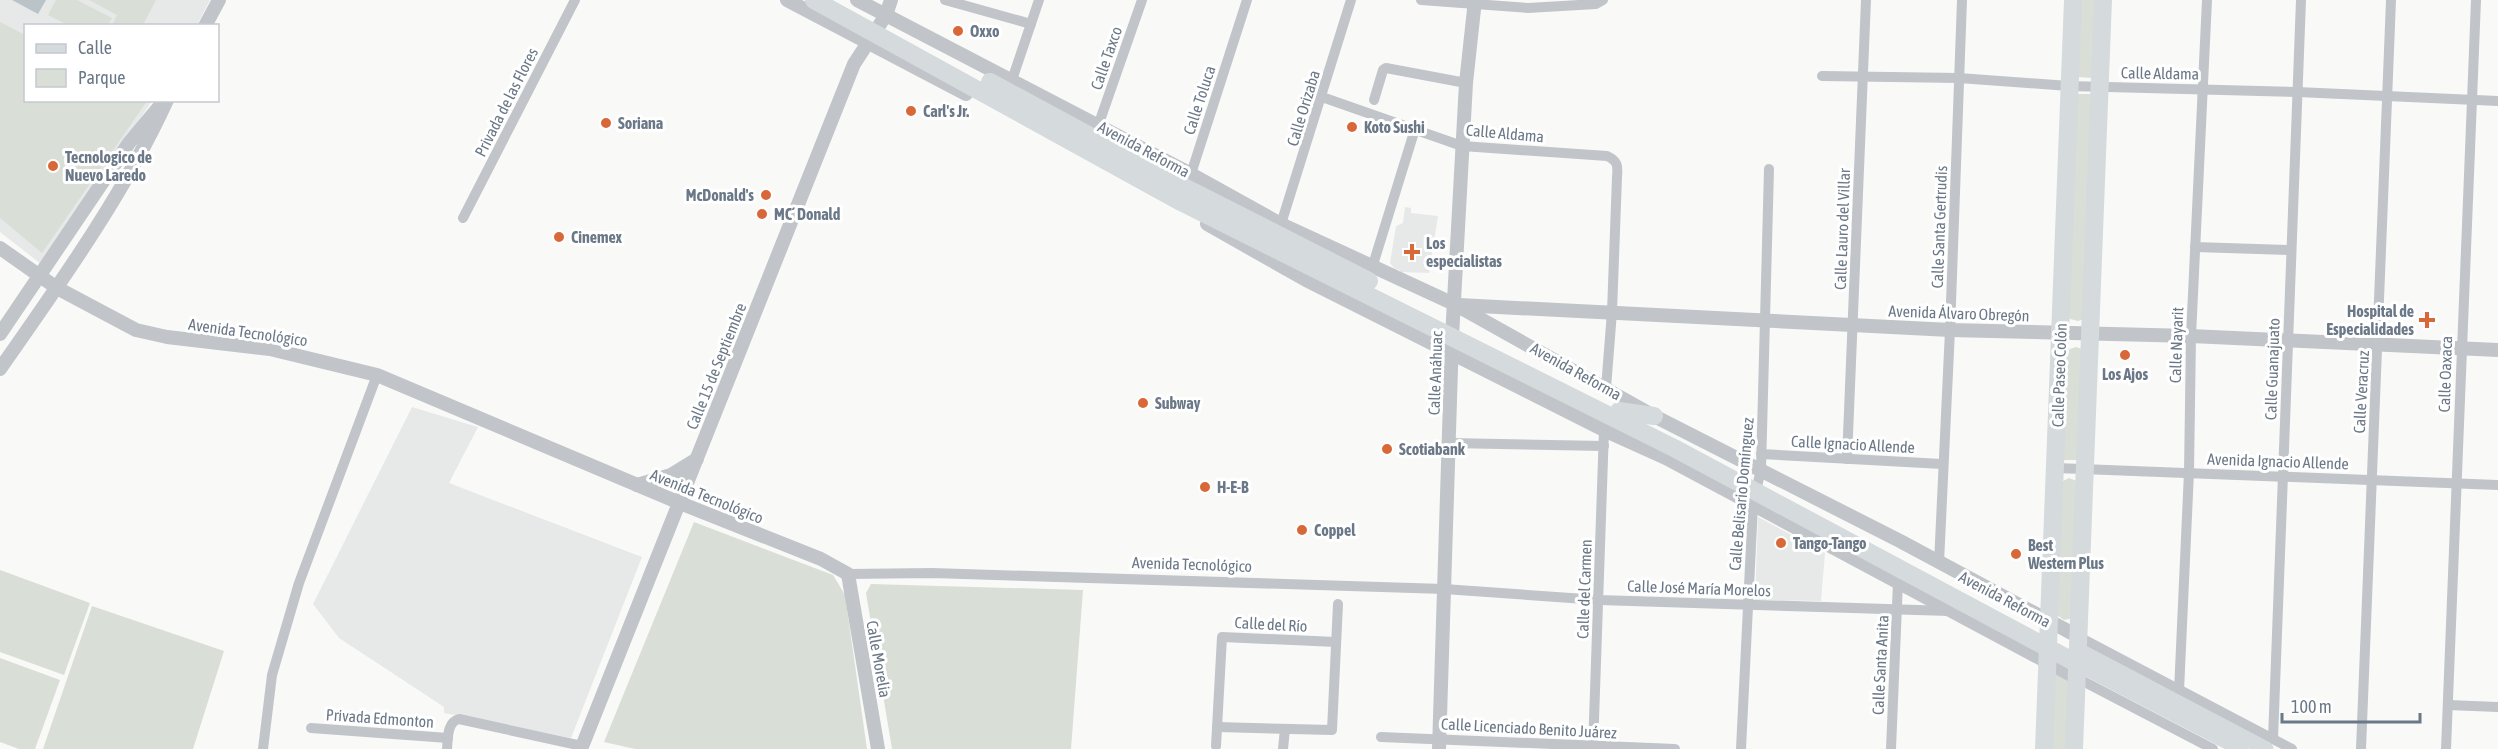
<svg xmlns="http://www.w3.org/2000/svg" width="2498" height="749" font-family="'Asap Condensed',sans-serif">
	<rect width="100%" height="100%" fill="#f9faf8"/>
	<!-- built -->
	<g fill="#e7e9e9">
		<polygon points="0,0 210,0 197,25 26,26 26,100 152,101 41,264 0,232"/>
		<polygon points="1405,207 1411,208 1411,213 1438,216 1429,273 1399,272 1400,270 1395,269 1390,263 1396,226 1403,223"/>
		<polygon points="412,407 478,427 449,483 642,557 571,738 444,713 444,707 339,638 313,604"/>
		<polygon points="1758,517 1825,553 1821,601 1755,600"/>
	</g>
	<!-- green -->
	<g fill="#d9ded7">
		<polygon points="56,0 77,0 112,18 108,25 68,25 48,15"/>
		<polygon points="89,0 156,0 143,25 112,26 117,15"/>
		<polygon points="2078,0 2098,0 2094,78 2075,77"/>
		<polygon points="0,22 25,35 26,100 147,101 42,253 0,218"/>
		<polygon points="2074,94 2094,94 2084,319 2078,321 2070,319 2068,312"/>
		<polygon points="2076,347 2082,349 2081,460 2061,460 2066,355 2070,349"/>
		<polygon points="2069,478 2077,481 2073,618 2064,620 2057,615 2063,481"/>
		<polygon points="694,522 833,575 845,595 867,749 635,749 604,742"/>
		<polygon points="0,570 90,603 64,675 0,652"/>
		<polygon points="871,584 1083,590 1071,749 892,749 866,593"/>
		<polygon points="92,606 224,651 193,749 43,749"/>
		<polygon points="0,658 60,680 35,749 19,749 0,742"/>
		<polygon points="2049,671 2071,682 2068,749 2046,749"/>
	</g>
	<!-- water -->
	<polygon fill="#bac3c8" points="12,0 46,0 38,14"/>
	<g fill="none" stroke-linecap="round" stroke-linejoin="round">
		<!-- minor -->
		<g stroke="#c1c5c9" stroke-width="10">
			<polyline points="945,0 1031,24"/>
			<polyline points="1421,0 1528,8 1596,4 1603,0"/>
			<polyline points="1822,76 1959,78 2069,86 2297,92 2498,101"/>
			<polyline points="1012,80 1039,0"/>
			<path d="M1322 97 1462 146 1607 156C1618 161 1618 166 1617 177L1612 312 1606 388"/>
			<polyline points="1374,100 1383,70 1386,68 1466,83"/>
			<polyline points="1098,126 1142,0"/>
			<polyline points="1189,180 1247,0"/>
			<polyline points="463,218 575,0"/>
			<polyline points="1281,224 1351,0"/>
			<polyline points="2195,247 2291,250"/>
			<polyline points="1372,268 1415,129"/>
			<polyline points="1449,443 1604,446"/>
			<polyline points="1761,454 1942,464"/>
			<polyline points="1847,459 1866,0"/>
			<polyline points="2056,468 2498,485"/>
			<polyline points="1939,563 1950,330 1962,0"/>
			<polyline points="848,574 932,573 1444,589 1599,600 1949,611"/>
			<polyline points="2079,637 2292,749"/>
			<polyline points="2077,678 2213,749"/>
			<polyline points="2179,691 2189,472 2191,336 2207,0"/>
			<polyline points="2448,705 2498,707"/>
			<polyline points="1217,727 1332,730 1338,604"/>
			<polyline points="311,728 448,738"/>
			<polyline points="1381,737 1675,749"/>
			<polyline points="2273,739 2301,0"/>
			<polyline points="1216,746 1222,637 1336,642"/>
			<polyline points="263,749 272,675 299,583 377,375"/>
			<path d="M447 749C448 738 447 722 459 719L582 746"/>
			<polyline points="1283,749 1285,729"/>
			<polyline points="1593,749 1604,430"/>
			<polyline points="1741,749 1753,505 1761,469 1769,169"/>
			<polyline points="1891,749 1898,582"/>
			<polyline points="2361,749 2391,0"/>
			<polyline points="2446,749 2476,0"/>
		</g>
		<!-- tertiary -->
		<g stroke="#c1c5c9" stroke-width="14">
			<polyline points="787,0 966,94"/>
			<polyline points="857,0 1191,174 1281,224 1454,304 1654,416 1900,541 2079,637"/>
			<polyline points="205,26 219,0"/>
			<polyline points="1207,224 1306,280 1604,430 1666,458 2077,678"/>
			<polyline points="0,248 57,288 136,330 167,337 270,349 377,375 680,503 821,559 848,574 878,749"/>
			<polyline points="1459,305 1950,330 2191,336 2498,350"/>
			<polyline points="0,334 129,143 159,107"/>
			<path d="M0 369C60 283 123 196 167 100"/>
			<polyline points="637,485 671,475 697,459"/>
			<polyline points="581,749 854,64 886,15 891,0"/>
			<polyline points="1439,749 1452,337 1466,83 1475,0"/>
		</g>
		<!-- secondary -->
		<g stroke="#d5dadd" stroke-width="15">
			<polyline points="2078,650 2266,749"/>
			<polyline points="2078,664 2241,749"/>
		</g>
		<!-- primary -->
		<g stroke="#d5dadd" stroke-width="18">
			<polyline points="814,0 1181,202 1674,448 2078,664"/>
			<polyline points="990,82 1186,188 1369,281"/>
			<polyline points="1619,411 1654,416"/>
			<polyline points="2044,749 2073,0"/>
			<polyline points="2074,749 2103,0"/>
		</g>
	</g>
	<!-- markers -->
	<g fill="#d96838" stroke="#fff" stroke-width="2">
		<circle cx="958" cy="31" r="6"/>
		<circle cx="911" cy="111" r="6"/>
		<circle cx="606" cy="123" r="6"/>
		<circle cx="1352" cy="127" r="6"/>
		<circle cx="53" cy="166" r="6"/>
		<circle cx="766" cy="195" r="6"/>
		<circle cx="762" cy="214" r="6"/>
		<circle cx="559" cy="237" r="6"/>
		<path d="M1409 243h6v6h6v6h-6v6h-6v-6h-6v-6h6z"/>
		<path d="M2424 311h6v6h6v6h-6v6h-6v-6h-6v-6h6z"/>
		<circle cx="2125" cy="355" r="6"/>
		<circle cx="1143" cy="403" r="6"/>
		<circle cx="1387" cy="449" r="6"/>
		<circle cx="1205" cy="487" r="6"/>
		<circle cx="1302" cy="530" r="6"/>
		<circle cx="1781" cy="543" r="6"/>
		<circle cx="2016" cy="554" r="6"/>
	</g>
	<g text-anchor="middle" stroke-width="6" stroke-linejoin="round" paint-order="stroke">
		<!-- poi labels -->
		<g font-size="16" font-weight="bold" fill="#6b7887" stroke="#fff" text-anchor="start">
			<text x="970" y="37">Oxxo</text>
			<text x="923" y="117">Carl's Jr.</text>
			<text x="618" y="129">Soriana</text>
			<text x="1364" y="133">Koto Sushi</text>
			<text x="65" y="163">Tecnologico de<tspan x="65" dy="18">Nuevo Laredo</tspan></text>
			<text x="754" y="201" text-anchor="end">McDonald's</text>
			<text x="774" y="220">MC´ Donald</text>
			<text x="571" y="243">Cinemex</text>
			<text x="1426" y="249">Los<tspan x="1426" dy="18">especialistas</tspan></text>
			<text x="2414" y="317" text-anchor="end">Hospital de<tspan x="2414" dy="18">Especialidades</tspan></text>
			<text x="2125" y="380" text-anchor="middle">Los Ajos</text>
			<text x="1155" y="409">Subway</text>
			<text x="1399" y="455">Scotiabank</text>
			<text x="1217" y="493">H-E-B</text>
			<text x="1314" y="536">Coppel</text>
			<text x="1793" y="549">Tango-Tango</text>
			<text x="2028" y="551">Best<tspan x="2028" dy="18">Western Plus</tspan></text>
		</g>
		<!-- street labels -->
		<g font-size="16" fill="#6b7887" stroke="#fff">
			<text transform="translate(1106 58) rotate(-71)" y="6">Calle Taxco</text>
			<text transform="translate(2160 73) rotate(1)" y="6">Calle Aldama</text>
			<text transform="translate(1199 100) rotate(-72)" y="6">Calle Toluca</text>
			<text transform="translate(506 102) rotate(-63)" y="6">Privada de las Flores</text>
			<text transform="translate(1303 108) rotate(-73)" y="6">Calle Orizaba</text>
			<text transform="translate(1505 133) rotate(5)" y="6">Calle Aldama</text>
			<text transform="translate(1144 149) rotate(28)" y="6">Avenida Reforma</text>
			<text transform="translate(1939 227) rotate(-88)" y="6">Calle Santa Gertrudis</text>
			<text transform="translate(1842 229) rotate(-88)" y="6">Calle Lauro del Villar</text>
			<text transform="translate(1959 313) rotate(2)" y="6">Avenida Álvaro Obregón</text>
			<text transform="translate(248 332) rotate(8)" y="6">Avenida Tecnológico</text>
			<text transform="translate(2176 345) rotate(-88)" y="6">Calle Nayarit</text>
			<text transform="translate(716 366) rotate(-68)" y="6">Calle 15 de Septiembre</text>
			<text transform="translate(2272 369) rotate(-88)" y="6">Calle Guanajuato</text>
			<text transform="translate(1576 371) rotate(29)" y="6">Avenida Reforma</text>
			<text transform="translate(1435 373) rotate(-88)" y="6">Calle Anáhuac</text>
			<text transform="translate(2445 374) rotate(-88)" y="6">Calle Oaxaca</text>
			<text transform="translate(2059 375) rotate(-88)" y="6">Calle Paseo Colón</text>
			<text transform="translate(2361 392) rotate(-87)" y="6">Calle Veracruz</text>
			<text transform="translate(1853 444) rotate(3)" y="6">Calle Ignacio Allende</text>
			<text transform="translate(2278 461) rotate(2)" y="6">Avenida Ignacio Allende</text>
			<text transform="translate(1741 494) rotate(-85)" y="6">Calle Belisario Domínguez</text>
			<text transform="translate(707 496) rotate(22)" y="6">Avenida Tecnológico</text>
			<text transform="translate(1192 564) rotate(2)" y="6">Avenida Tecnológico</text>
			<text transform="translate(1699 588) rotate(2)" y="6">Calle José María Morelos</text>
			<text transform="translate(1584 589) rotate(-88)" y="6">Calle del Carmen</text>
			<text transform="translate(2005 599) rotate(28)" y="6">Avenida Reforma</text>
			<text transform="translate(1271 624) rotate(3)" y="6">Calle del Río</text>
			<text transform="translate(879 659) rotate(80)" y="6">Calle Morelia</text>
			<text transform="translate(1880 665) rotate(-87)" y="6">Calle Santa Anita</text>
			<text transform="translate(380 718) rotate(4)" y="6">Privada Edmonton</text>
			<text transform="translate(1529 728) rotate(3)" y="6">Calle Licenciado Benito Juárez</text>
		</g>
	</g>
	<!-- legend -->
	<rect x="24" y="24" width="195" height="78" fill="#ffffff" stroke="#c4c9cf" stroke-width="1.5"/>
	<rect x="36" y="44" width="30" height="9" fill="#d5dadd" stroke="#c4c9cf" stroke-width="1.5"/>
	<text x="78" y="54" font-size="18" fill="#6b7887">Calle</text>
	<rect x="36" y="69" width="30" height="18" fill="#d9ded7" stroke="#c4c9cf" stroke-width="1.5"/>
	<text x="78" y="84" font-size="18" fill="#6b7887">Parque</text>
	<!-- scale -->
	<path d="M2282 713v9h138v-9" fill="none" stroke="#6b7887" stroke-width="3"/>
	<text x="2291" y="713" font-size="18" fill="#6b7887" stroke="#ffffff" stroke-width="4.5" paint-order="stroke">100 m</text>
</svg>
